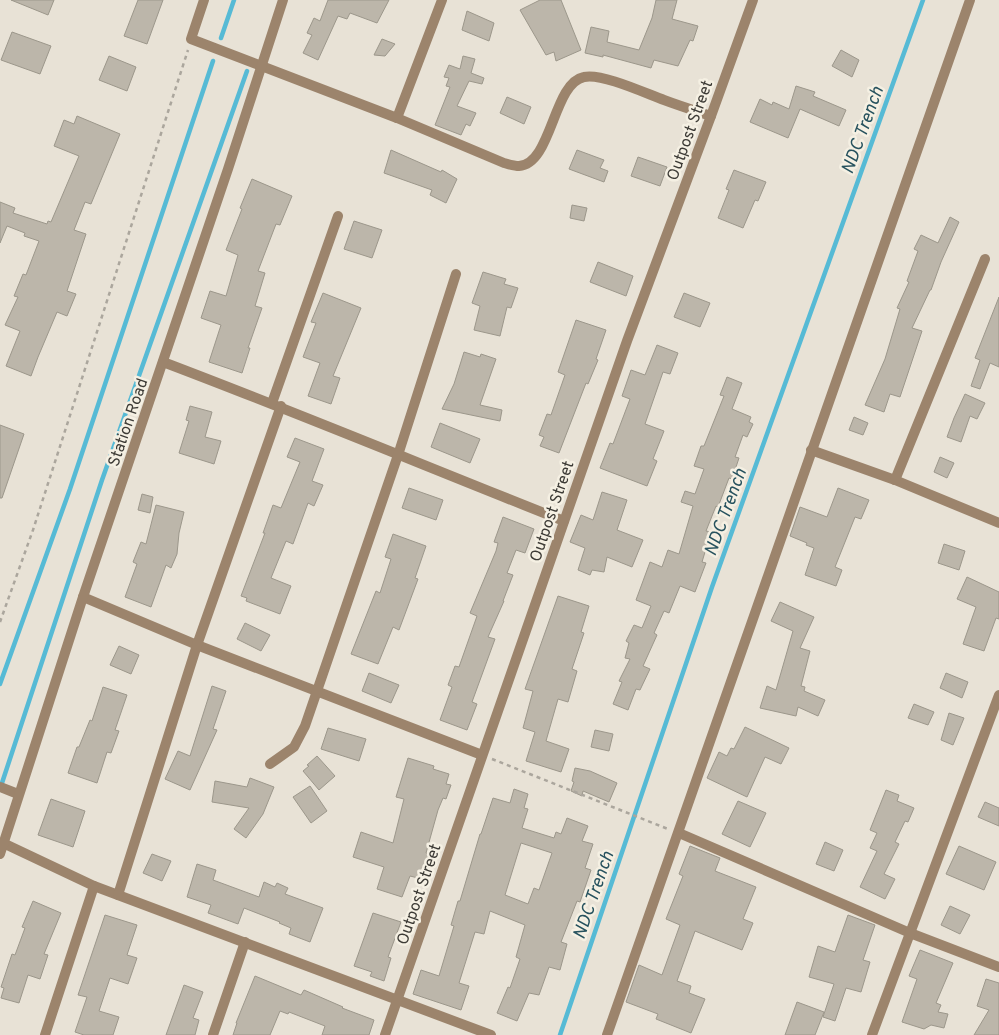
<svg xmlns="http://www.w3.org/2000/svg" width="999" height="1035" font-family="Overpass,sans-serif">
	<rect width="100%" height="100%" fill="#e8e2d6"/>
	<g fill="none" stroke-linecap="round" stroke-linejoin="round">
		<!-- stream -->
		<g stroke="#56bad5" stroke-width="4.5">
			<polyline points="221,38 234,0"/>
			<polyline points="0,684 70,489 213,61"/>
			<polyline points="1,786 102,480 247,71"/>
			<polyline points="560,1035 712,587 923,0"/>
		</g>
	</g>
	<!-- building -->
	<g fill="#bcb6aa" stroke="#9c978b" fill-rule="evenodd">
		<polygon points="11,0 54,0 48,15"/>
		<polygon points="138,0 163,0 147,44 124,36"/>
		<polygon points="328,0 389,0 377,23 350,13 347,19 338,16 318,60 303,53 312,35 307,33 314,18 320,21"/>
		<polygon points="540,0 561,0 581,50 556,61 554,52 546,55 520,10"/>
		<polygon points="656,0 677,0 672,19 698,26 693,41 690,40 678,66 654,60 651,68 603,55 603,57 585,53 591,27 609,31 607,42 639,50 652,18"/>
		<polygon points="467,11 494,23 489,41 462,30"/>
		<polygon points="12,32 51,46 40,74 1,60"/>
		<polygon points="382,39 395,44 385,56 374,55"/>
		<polygon points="841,50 859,60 852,77 832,66"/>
		<polygon points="109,56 136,67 127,91 99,80"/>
		<polygon points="463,56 475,59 471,73 484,78 482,84 469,81 457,106 476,113 470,126 466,124 461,135 435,125 450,87 446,86 449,78 444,77 449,65 460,69"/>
		<polygon points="796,86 815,92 813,96 846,110 839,126 800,109 788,138 750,122 760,99 772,105 773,102 789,109"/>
		<polygon points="507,97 531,107 524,124 500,113"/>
		<polygon points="77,116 120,134 91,204 85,202 74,230 86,234 67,291 76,294 67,316 57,312 38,357 31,376 6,366 20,331 5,325 18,297 14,296 23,274 26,275 39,241 24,236 25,233 7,226 0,243 0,202 15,208 13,213 47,224 48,221 51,222 79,156 54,146 64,120 74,124"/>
		<polygon points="391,150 441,172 442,170 457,179 446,203 430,195 432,190 384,173"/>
		<polygon points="577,150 604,160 600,168 608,171 604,182 569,169"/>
		<polygon points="638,157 667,167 660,186 631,176"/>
		<polygon points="734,170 766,182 758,201 755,200 743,228 718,218 729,190 726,189"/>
		<polygon points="252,179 292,196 280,225 276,224 258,271 265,273 255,306 262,308 248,348 250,348 242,373 209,362 221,325 201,318 210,291 226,296 238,255 226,250 242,209 240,208"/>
		<polygon points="572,205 587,208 584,221 570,218"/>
		<polygon points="950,217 959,222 941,262 931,290 930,290 912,328 922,331 900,397 890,394 884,412 865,405 885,359 900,309 897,308 909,282 907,281 918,251 914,249 921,235 938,243"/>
		<polygon points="354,221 382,230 372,258 344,249"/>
		<polygon points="598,262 633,276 626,296 590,282"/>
		<polygon points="483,272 506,279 504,284 518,288 511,308 507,307 500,336 474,330 480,306 472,303"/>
		<polygon points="323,293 361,308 333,376 340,378 331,404 308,396 320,363 303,357 316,323 311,322"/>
		<polygon points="684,293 710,303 700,327 674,317"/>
		<polygon points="999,297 999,367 990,363 980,389 971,386 980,360 975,358"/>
		<polygon points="576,320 606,330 596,359 598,360 588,384 586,383 559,453 540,446 544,437 539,435 547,414 551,415 565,375 558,372"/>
		<polygon points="657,345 678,353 670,374 663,372 645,424 664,431 653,459 657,461 647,486 600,468 610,443 613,444 630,399 622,396 631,370 645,375"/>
		<polygon points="464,352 480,357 481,354 496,359 480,405 502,410 500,421 442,409 454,384"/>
		<polygon points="727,377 742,383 732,409 751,417 749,422 753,424 747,437 743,435 735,457 739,458 732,479 729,478 718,507 716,506 706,531 711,532 702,562 706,563 695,592 680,586 669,613 664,611 654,633 657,635 643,666 650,669 640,690 636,689 628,710 613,704 622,682 619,681 630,659 625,658 629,643 626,641 634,625 642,628 651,606 636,600 650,562 662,567 668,550 679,554 693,506 681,502 685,491 695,494 704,469 694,466 701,446 704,446 724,396 720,395"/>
		<polygon points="965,394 985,403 977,419 970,416 961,442 947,437 954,418"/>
		<polygon points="190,406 212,412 205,437 221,441 214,464 179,453 189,421 186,420"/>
		<polygon points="854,417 868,423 863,435 849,430"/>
		<polygon points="440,423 480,439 470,463 431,447"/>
		<polygon points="0,425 24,434 2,498 0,498"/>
		<polygon points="295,438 324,449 312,481 323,485 314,506 308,503 293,544 286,541 271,578 291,586 280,614 246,601 247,598 241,596 265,533 263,533 273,505 281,508 300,462 287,457"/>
		<polygon points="940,457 954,463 947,478 934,472"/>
		<polygon points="409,488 443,500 436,520 402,508"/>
		<polygon points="838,488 869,500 861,519 855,517 835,567 842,570 836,586 805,575 814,548 806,545 807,543 790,536 800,507 827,517"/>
		<polygon points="602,492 627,500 617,530 643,540 632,567 607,557 604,572 592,570 590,575 578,570 585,548 570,542 581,515 593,520"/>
		<polygon points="142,494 153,497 150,513 138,510"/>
		<polygon points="156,505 184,512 179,533 177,554 171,568 166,565 151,607 125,597 137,564 133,562 141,542 146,544"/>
		<polygon points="503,517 534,529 525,553 516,550 507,573 513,575 503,601 504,601 488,637 495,639 472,702 477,704 467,730 440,720 452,687 448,685 455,666 459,667 477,616 470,613 496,551 498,543 494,542"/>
		<polygon points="393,534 426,546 415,578 418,579 399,630 393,627 378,664 351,654 376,591 380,593 391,559 385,557"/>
		<polygon points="944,544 965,551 959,570 938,563"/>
		<polygon points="967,577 999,592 999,619 996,618 984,651 963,644 976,607 957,599"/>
		<polygon points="558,596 589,606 581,632 584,633 572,669 577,671 568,702 558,699 546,741 569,749 561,772 526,761 535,732 523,728 533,691 525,689"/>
		<polygon points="780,602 814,617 800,648 810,651 801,686 805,687 804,691 825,700 818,716 798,707 796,716 760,708 767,686 776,690 793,631 771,621"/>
		<polygon points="245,623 270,635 261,651 237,639"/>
		<polygon points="119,646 139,655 131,674 110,665"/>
		<polygon points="369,673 399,685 391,703 362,691"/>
		<polygon points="946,673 968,682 962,698 940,688"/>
		<polygon points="212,686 226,691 213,729 217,730 190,790 165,779 178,751 190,756"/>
		<polygon points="103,687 127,695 115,730 119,731 111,753 107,752 97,783 68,773 77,747 79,747 90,720 92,721"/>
		<polygon points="914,704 934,712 928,725 908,718"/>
		<polygon points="949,713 964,718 953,745 941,740"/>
		<polygon points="745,727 789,748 781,764 765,757 747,797 707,778 719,752 727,756 731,748 734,749"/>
		<polygon points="328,728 366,739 359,761 321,749"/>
		<polygon points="595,730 613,734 609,751 591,747"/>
		<polygon points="317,756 335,776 319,790 303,771 309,766 307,765"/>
		<polygon points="408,758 434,766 433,769 449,774 446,784 451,785 446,799 443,798 438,810 426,853 430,855 422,879 410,876 402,897 377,889 384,867 353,857 361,832 393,843 404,799 396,797"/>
		<polygon points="575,768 590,771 617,783 609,802 583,791 582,796 571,791 574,782 572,781"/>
		<polygon points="250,778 274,787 263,814 246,838 234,829 249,808 212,802 215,781 247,787"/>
		<polygon points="310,786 327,811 311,823 293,797"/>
		<path d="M514 789 528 794 524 808 528 809 522 828 554 838 556 832 561 834 567 818 588 826 582 841 593 844 585 868 591 870 580 902 577 901 561 942 567 944 560 970 549 967 539 995 529 993 517 1021 497 1013 508 987 510 988 520 959 516 957 525 925 490 911 484 934 475 932 459 983 469 986 461 1010 413 994 421 970 439 976 454 926 451 925 458 901H460L480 834H481L493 798 510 803ZM521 843 552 853 539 890 534 888 528 904 505 895Z"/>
		<polygon points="886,790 899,795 897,801 914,808 908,822 905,821 895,842 899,844 884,874 895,879 885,899 860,887 877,851 870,848 877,833 870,830"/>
		<polygon points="51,799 85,811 73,847 38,835"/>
		<polygon points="738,801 766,813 750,847 722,834"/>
		<polygon points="985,802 999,808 999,826 978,817"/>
		<polygon points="825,842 843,850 834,871 816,864"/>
		<polygon points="690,846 720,858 715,871 756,887 743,919 753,923 742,950 695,931 677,981 691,986 689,993 705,999 691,1033 656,1019 658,1014 626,1002 639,965 662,975 680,925 666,919 683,876 679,874"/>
		<polygon points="959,846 996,862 984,890 946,874"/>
		<polygon points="152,854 171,861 162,881 143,873"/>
		<polygon points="197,864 216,870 213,880 259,897 264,882 275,887 277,883 288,888 285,894 323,908 310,942 289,934 291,928 279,923 280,922 244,908 238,924 208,913 211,905 187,897"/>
		<polygon points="33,901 61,913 44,954 48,955 40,979 28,975 19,1003 1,998 4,988 1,987 12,954 15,955 25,928 22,927"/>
		<polygon points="950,906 970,915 960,934 941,925"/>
		<polygon points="373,913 401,922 388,957 391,958 384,981 370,976 372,972 354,966"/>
		<polygon points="105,915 137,925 127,955 137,958 128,984 110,978 99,1011 119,1017 113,1035 84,1035 75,1032 87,997 78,995"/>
		<polygon points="848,915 875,925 863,960 870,962 861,992 846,988 835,1021 823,1017 834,984 809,977 818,946 835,952"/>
		<polygon points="920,950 953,963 936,1003 941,1005 938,1012 948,1014 944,1028 931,1025 924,1029 902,1022 917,979 909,976"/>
		<polygon points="255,976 301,995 304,990 343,1007 342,1008 374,1020 369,1035 322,1035 325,1026 289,1012 288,1014 280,1011 270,1035 233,1035 237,1023 236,1023"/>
		<polygon points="986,979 999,983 999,1035 974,1035 989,1010 977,1006"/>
		<polygon points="184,985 203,992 193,1018 199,1020 195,1035 166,1035"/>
		<polygon points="797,1002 824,1012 815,1035 785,1035"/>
	</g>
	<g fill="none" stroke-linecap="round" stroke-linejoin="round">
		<!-- path -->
		<g stroke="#aba69d" stroke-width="2.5" stroke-dasharray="4 4" stroke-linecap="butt">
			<polyline points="0,622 33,530 188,50"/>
			<polyline points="492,759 668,829"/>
		</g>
		<!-- minor -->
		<g stroke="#9c846c" stroke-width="10">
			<path d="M204 0 191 39 397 118 504 163C508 164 514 166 519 166 552 164 553 83 584 77 602 73 645 93 664 100 680 106 696 111 711 116"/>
			<polyline points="397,118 442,0"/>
			<path d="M163 362C298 413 430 468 564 521"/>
			<polyline points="272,403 338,216"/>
			<polyline points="811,450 895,480 999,523"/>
			<polyline points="895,480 985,259"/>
			<polyline points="83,597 197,645 482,755"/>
			<polyline points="270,764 294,747 305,726 398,455 456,274"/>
			<polyline points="0,787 18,794"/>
			<polyline points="679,833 910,933 999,967"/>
			<polyline points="3,843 94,886 491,1035"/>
			<polyline points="0,854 83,597 228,169 283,0"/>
			<polyline points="118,895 197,645 281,406"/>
			<polyline points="45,1035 94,886"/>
			<polyline points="213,1035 245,942"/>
			<polyline points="385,1035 627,341 711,116 753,0"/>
			<path d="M607 1035C730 691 848 345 970 0"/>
			<polyline points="872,1035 999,695"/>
		</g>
	</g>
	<g text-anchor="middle" stroke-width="5" stroke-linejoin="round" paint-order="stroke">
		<!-- street labels -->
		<g font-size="16" fill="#3d3b36" stroke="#f5f0e3">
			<text transform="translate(689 130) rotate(-70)" y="6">Outpost Street</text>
			<text transform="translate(127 422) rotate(-71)" y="6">Station Road</text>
			<text transform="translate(551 511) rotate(-71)" y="6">Outpost Street</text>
			<text transform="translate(418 894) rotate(-71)" y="6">Outpost Street</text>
		</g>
		<!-- water labels -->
		<g font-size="18" font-style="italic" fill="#27525e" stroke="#f5f0e3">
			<text transform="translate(862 130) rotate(-70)" y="6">NDC Trench</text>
			<text transform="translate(725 512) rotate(-70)" y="6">NDC Trench</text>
			<text transform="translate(593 895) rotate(-71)" y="6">NDC Trench</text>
		</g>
	</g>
</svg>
